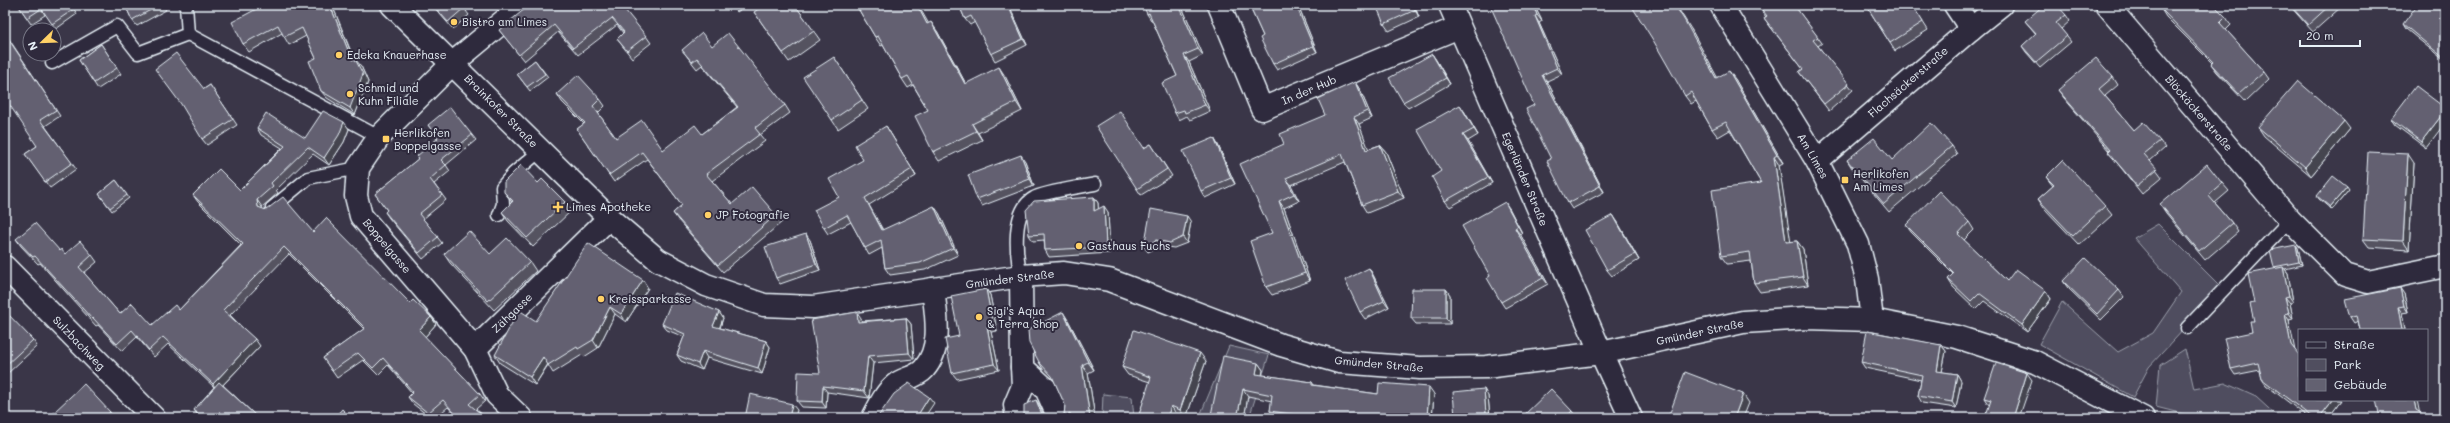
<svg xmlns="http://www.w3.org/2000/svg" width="2450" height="423" font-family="Mali,sans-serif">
	<rect width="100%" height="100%" fill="#3a3648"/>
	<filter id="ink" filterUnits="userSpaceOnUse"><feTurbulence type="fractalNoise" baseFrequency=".025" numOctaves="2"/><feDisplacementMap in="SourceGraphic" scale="8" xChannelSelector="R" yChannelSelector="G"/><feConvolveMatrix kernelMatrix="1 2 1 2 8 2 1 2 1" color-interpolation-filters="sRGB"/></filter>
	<g filter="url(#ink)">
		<!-- green -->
		<g fill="#504e5f" stroke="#9ca0ac">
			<polygon points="2158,224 2222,288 2149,367 2133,397 2039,344 2062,302 2118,352 2153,333 2181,292 2134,238"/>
			<polygon points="1229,346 1269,355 1249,418 1199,418"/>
			<polygon points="2185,349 2194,389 2225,383 2256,397 2279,418 2199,418 2156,407 2160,365"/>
			<polygon points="1103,394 1132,397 1134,418 1102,418"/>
		</g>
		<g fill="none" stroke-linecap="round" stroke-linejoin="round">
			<!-- service casing -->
			<g stroke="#e8f1f8" stroke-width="15">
				<g id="service">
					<polyline points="188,34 379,137"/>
					<polyline points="52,63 117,26 138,53 188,34 186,5"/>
					<polyline points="272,208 308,178 358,168"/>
					<polyline points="499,215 503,204 502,187 514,173 541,150"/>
					<path d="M1021 276C1016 256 1011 210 1034 198 1043 192 1081 187 1095 184"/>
					<polyline points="2187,328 2290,220"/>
				</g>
			</g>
			<!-- minor casing -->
			<g stroke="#e8f1f8" stroke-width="25">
				<g id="minor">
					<polyline points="1219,5 1262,109 1459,27"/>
					<polyline points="1450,5 1601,353 1631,418"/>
					<polyline points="1721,5 1817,161 1858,244 1867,279 1872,320"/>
					<polyline points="1955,5 1971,29"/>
					<polyline points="2107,5 2290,220 2345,275 2368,282 2445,266"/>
					<polyline points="1817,161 1971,29 2001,5"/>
					<polyline points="5,267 154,418"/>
					<polyline points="1021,276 1022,367 1046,389 1059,418"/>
					<polyline points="475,349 609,218"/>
					<polyline points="521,418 497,395 475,349 361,216 356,196 358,168 379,137 453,63 523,5"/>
					<path d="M873 418C879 407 885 393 895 385 903 378 916 378 924 369 943 347 936 315 933 289"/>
					<polyline points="1017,418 1015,405 1023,386 1022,367"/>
				</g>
			</g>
			<!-- secondary casing -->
			<g stroke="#e8f1f8" stroke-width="25">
				<polyline id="secondary" points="392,5 609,218 658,260 706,285 764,305 813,307 1021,276 1064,273 1109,280 1281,345 1339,362 1420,368 1486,367 1601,353 1743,322 1807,318 1872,320 1957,337 2035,362 2143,418"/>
			</g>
			<!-- service -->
			<use href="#service" stroke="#2f2a3d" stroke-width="12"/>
			<!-- minor -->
			<use href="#minor" stroke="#2f2a3d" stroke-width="22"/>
			<!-- secondary -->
			<use href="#secondary" stroke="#2f2a3d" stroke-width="22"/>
		</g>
		<!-- wall -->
		<g fill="#555361" stroke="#e8f1f8">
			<polygon points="18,5 73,5 72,6 77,14 56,29 40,6 45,15 31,24"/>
			<polygon points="125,5 163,5 166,10 137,26 132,20"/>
			<polygon points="264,5 331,5 335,12 354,59 361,66 368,82 355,115 327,98 321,91 316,58 306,36 289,45 282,33 249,52 243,44"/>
			<polygon points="432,5 473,5 466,11 469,15 453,29"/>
			<polygon points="612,5 646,36 651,43 632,58 617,39 623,33 617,25 578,55 558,32 524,61 499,30"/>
			<polygon points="686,5 694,5 689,9"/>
			<polygon points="732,5 747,5 737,12"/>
			<polygon points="795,5 820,40 789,62 754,12"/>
			<polygon points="856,5 928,24 937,31 966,84 1005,76 1022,111 978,133 982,140 939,161 933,152 928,110 913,85 908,88 902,79 883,45 881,46 875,37"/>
			<polygon points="959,5 1009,5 1027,45 995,61 991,54 975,22 970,25 965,19"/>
			<polygon points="1181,5 1203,55 1189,62 1210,111 1190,120 1187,116 1179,120 1175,113 1177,76 1152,20 1151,20 1147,14"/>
			<polygon points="1249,5 1298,5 1317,52 1277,70 1273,64 1263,36"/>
			<polygon points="1414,5 1419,17 1389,31 1384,24"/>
			<polygon points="1534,5 1542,21 1539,23 1562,74 1547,81 1604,192 1572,209 1568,203 1551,159 1534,105"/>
			<polygon points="1757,5 1794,5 1822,43 1818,46 1853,90 1829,111 1799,72 1803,69 1769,25 1764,18 1766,17"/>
			<polygon points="1866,5 1912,5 1928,30 1895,51"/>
			<polygon points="2289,5 2340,5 2341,7 2313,32"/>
			<polygon points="2445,5 2445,61 2406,29 2403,24"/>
			<polygon points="2161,9 2226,17 2231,25 2226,30 2264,72 2269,79 2245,102 2217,72 2211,64 2212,63 2166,17"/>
			<polygon points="2066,15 2070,21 2061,29 2071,42 2040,68 2026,52 2022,46 2036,34 2025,21"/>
			<polygon points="1691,29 1717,78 1735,79 1783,163 1779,165 1790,242 1797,241 1803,249 1808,285 1760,292 1754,283 1751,261 1727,264 1721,256 1761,183 1730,130 1718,137 1712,129 1696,101 1691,104 1685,96"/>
			<polygon points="5,33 60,116 45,126 76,169 50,188 25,154 37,146"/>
			<polygon points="101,44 121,74 98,89 79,60"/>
			<polygon points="712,46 785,105 790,113 760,135 765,141 712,181 732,204 776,215 782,222 723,272 678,220 673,213 682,205 647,159 614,182 577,129 584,124 562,102 557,94 600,99 605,106 598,113 616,138 663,150 702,134 737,107 702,65 697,69 682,50"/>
			<polygon points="1432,54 1436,60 1450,84 1408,108 1403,102"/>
			<polygon points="834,57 868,109 838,129 832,120"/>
			<polygon points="535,60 548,77 530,91 517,74"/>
			<polygon points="2113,77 2118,85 2105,96 2134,130 2160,141 2165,148 2150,161 2162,177 2142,194 2114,159 2108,152 2109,151 2064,98 2058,90"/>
			<polygon points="1355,82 1360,90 1372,118 1359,124 1368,149 1380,145 1386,152 1404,198 1367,213 1362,205 1345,162 1291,185 1299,201 1284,208 1310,281 1272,295 1266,287 1272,233 1284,144 1325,115"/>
			<polygon points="210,85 237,125 207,145 202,139 204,89"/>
			<polygon points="2445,108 2426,148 2395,125 2391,119"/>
			<polygon points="1464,111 1478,135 1468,141 1492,183 1450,207 1445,201 1441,171"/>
			<polygon points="428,125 472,135 476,140 446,165 450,171 434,184 446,200 423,219 442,243 423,259 389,218 385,212 387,210 375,194 418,159 438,139"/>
			<polygon points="886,126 916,176 869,205 883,230 939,213 958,255 925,270 890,275 885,268 882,248 869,255 865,248 851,222 828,234 824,228 839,197"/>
			<polygon points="2258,127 2350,129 2311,176 2264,136"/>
			<polygon points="257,128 305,138 349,129 344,142 329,165 313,154 276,190 278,193 262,207 262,209 313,232 410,303 431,317 436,324 425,337 480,394 485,401 476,409 486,418 458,418 448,407 435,418 431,418 413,404 408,397 412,393 388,365 378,375 363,360 337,378 323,358 364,329 289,254 230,315 260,346 223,385 255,415 258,418 200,418 194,410 214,387 168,344 154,357 137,337 122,351 98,325 96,326 40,263 38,264 21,246 16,239 60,251 65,254 92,255 97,262 84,273 120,314 152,325 179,310 241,245 198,202 193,195 240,190 282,148 261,135"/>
			<polygon points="1214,138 1218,145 1235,184 1205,198 1201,191"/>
			<polygon points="1151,144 1172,176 1141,195 1137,189 1144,148"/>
			<polygon points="1952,146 1957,154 1889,212 1852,168 1847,160 1892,160"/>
			<polygon points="1025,161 1034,186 982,206 977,199"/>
			<polygon points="2414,163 2409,250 2369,247 2363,239"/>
			<polygon points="2046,177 2105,206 2112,215 2079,245 2044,208 2038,199 2053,186"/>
			<polygon points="116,180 129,198 112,211 99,194"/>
			<polygon points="538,183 565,202 571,211 533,247 508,221 502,212 512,202 504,192"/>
			<polygon points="2222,183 2229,191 2215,203 2232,223 2238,232 2205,260 2166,213 2160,204"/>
			<polygon points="2349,190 2332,210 2319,199 2317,196"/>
			<polygon points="1094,197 1098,203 1098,209 1108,212 1110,253 1049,257 1045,250 1044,240 1033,241 1029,235"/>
			<polygon points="1509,208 1522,233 1520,234 1548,284 1505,308 1501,302 1490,276"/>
			<polygon points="1617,221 1639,260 1612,276 1607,270"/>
			<polygon points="1191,222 1187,243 1174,248 1160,246 1148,252 1144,247"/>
			<polygon points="1969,222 1974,230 1964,240 2007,281 2046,291 2051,299 2027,332 1984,301 1976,309 1953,287 1948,279 1953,274 1911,232 1906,225"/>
			<polygon points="810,240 820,270 780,284 776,278"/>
			<polygon points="2296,245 2298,248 2302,265 2285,269 2288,273 2293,302 2290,303 2293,319 2289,320 2299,400 2342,400 2328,418 2309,418 2266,385 2262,379 2260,370 2235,375 2231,369 2252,332 2254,321 2254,303 2275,269 2274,267"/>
			<polygon points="444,254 490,254 530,262 536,271 494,310 450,263"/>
			<polygon points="1369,268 1373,275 1389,307 1365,319 1360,312"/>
			<polygon points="2063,281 2119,290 2124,297 2101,320 2068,288"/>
			<polygon points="648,288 626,322 615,314 598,348 584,357 582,355 553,373 548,365 535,385 500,363 495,355 536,321"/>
			<polygon points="986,289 990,295 997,331 991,332 999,370 957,379 952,373 959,336"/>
			<polygon points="1446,289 1450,295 1450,324 1416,324 1411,318"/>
			<polygon points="2404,294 2408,312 2402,313 2405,330 2360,330 2358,321 2354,323 2350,317"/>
			<polygon points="719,312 723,318 720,328 766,341 770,347 762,374 707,358 702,370 681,361 677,355 684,337 667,330 662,324"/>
			<polygon points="5,313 33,340 37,346 7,374 5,372"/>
			<polygon points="861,318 861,321 906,318 911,324 914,359 873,363 869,398 827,392 826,408 802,407 797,401 820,373"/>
			<polygon points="1068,320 1094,370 1088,373 1095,418 1065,418 1064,416 1065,405 1054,380 1044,371 1039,362"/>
			<polygon points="1941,345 1946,351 1942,372 1957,374 1961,381 1956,408 1922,403 1918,396 1921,380 1865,368 1861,362"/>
			<polygon points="1206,361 1186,418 1177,415 1175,418 1138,418 1150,382 1128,375 1122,367"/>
			<polygon points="1258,363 1263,370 1262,375 1312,382 1314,385 1378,394 1434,394 1432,418 1275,418 1270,411 1272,401 1248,396 1244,418 1213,418 1211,415"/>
			<polygon points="2032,380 1990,405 1988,404 1984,398"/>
			<polygon points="1488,396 1490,418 1456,418 1455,417"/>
			<polygon points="1572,411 1577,418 1521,418"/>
			<polygon points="54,412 110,412 114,418 58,418"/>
		</g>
		<!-- shaded-wall -->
		<g fill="#45444f" stroke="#e8f1f8">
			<polygon points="330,5 331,5 335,12 357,68 352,60"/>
			<polygon points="917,5 918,5 934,33 927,24"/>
			<polygon points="1008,5 1009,5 1027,45 1023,39"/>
			<polygon points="1179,5 1181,5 1203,55 1198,49"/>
			<polygon points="1296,5 1298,5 1317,52 1313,46"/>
			<polygon points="1413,5 1414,5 1419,17 1415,10"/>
			<polygon points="1533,5 1534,5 1542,21 1537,15"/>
			<polygon points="1675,5 1676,5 1691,29 1722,86 1716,78"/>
			<polygon points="1535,16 1539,23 1562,74 1557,68"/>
			<polygon points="931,22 937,31 971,93 965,84"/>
			<polygon points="1432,54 1436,60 1450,84 1446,78"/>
			<polygon points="1184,55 1189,62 1210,111 1205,105"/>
			<polygon points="355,59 361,66 368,82 355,115 350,108"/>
			<polygon points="999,67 1005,76 1022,111 1016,102"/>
			<polygon points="1729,71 1735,79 1783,163 1777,155"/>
			<polygon points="1542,75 1547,81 1604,192 1600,186"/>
			<polygon points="1355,82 1360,90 1372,118 1367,111"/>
			<polygon points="1460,105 1464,111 1478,135 1474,129"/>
			<polygon points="2445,111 2445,123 2426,148 2421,142"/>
			<polygon points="1354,117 1359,124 1372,158 1366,150"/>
			<polygon points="2344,121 2350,129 2311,176 2305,167"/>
			<polygon points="344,122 349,129 344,142 329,165 324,158"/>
			<polygon points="972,124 978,133 982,140 976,131"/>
			<polygon points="886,126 890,133 916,176 912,169"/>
			<polygon points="1463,135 1468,141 1492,183 1488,177"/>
			<polygon points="1214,138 1218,145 1235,184 1231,178"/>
			<polygon points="1380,145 1386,152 1404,198 1398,191"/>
			<polygon points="2408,154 2414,163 2409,250 2403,241"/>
			<polygon points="1021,155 1025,161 1034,186 1030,179"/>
			<polygon points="1774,157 1779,165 1792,250 1786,242"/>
			<polygon points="1286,178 1291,185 1299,201 1294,194"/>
			<polygon points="2347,187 2349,190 2332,210 2330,207"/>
			<polygon points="1094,197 1098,203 1099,217 1094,211"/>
			<polygon points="257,200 262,207 263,214 258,207"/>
			<polygon points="1279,201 1284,208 1310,281 1305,273"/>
			<polygon points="1505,202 1509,208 1522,233 1518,226"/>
			<polygon points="934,206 939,213 958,255 953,248"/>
			<polygon points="1104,206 1108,212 1110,253 1106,247"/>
			<polygon points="1613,215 1617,221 1639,260 1635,254"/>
			<polygon points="1187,216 1191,222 1187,243 1183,237"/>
			<polygon points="1515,228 1520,234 1548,284 1543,278"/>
			<polygon points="806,234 810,240 820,270 816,264"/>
			<polygon points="1797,241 1803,249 1808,285 1803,277"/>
			<polygon points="2296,245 2298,248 2302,265 2299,262"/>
			<polygon points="2283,267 2288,273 2293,302 2289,296"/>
			<polygon points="1369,268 1373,275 1389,307 1384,301"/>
			<polygon points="643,280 648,288 626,322 621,314"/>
			<polygon points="2400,288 2404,294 2408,312 2404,306"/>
			<polygon points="986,289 990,295 997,331 993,325"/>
			<polygon points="1446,289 1450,295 1450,324 1446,318"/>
			<polygon points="2046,291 2051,299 2027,332 2022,325"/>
			<polygon points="2285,297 2290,303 2293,319 2289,313"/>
			<polygon points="610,307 615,314 598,348 593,340"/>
			<polygon points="2398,307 2402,313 2405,330 2402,330"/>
			<polygon points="719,312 723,318 718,332 713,326"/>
			<polygon points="857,312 861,318 862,328 858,322"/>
			<polygon points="1063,312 1068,320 1094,370 1088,362"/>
			<polygon points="2285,314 2289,320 2295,351 2291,345"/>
			<polygon points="431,317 436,324 424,338 419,330"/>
			<polygon points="906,318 911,324 914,359 909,353"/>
			<polygon points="987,326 991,332 999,370 994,364"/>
			<polygon points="255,339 260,346 217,391 213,384"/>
			<polygon points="766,341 770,347 762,374 758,368"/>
			<polygon points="1941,345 1946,351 1941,377 1937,371"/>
			<polygon points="703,351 707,358 702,370 698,364"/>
			<polygon points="1200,353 1206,361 1186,418 1180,410"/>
			<polygon points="868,356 873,363 869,398 864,391"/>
			<polygon points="543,357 548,364 535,385 530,377"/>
			<polygon points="1258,363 1263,370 1261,381 1256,374"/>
			<polygon points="1082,365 1088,373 1095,418 1090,418"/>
			<polygon points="2027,373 2032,380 2019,418 2013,418"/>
			<polygon points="1957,374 1961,381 1956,408 1952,402"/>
			<polygon points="823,386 827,392 826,408 822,402"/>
			<polygon points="1429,387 1434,394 1432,418 1427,418"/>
			<polygon points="1243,389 1248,396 1244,418 1237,418"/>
			<polygon points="1484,389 1488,396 1490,418 1489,418 1486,414"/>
			<polygon points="1743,394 1749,403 1743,418 1734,418"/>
			<polygon points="929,397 934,403 924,418 916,418"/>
			<polygon points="1036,400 1040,406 1045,418 1044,418"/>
			<polygon points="2333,400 2342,400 2328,418 2319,418"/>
			<polygon points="2414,400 2417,400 2420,415 2416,410"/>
			<polygon points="792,404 797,410 795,418 789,418"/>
			<polygon points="1171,406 1177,415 1175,418 1167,418"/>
			<polygon points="255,415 258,418 252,418"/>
		</g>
		<!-- building -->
		<g fill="#636171" stroke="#e8f1f8">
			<polygon points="18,5 39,5 41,9 27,18"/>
			<polygon points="39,5 71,5 74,9 52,24"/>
			<polygon points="125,5 160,5 132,20"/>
			<polygon points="264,5 330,5 352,60 355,59 363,74 350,108 321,91 309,61 316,58 302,28 284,37 278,25 243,44 232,22"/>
			<polygon points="433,5 462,5 464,8 448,22"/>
			<polygon points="527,5 612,5 613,6 614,5 621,5 646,36 627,51 617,39 624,32 612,18 573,48 554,25 519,55 499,30 526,8"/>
			<polygon points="732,5 740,5 735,9"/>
			<polygon points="764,5 795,5 814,31 783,53 754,12"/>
			<polygon points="856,5 917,5 927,24 931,22 965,84 999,67 1016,102 972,124 976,131 933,152 915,116 928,110 908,76 902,79 878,36 875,37"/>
			<polygon points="959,5 1008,5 1023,39 991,54 971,16 965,19"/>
			<polygon points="1143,5 1179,5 1198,49 1184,55 1205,105 1185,113 1184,110 1175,113 1162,83 1177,76 1149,13 1147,14"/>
			<polygon points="1249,5 1296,5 1313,46 1273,64 1260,38 1263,36"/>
			<polygon points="1376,5 1413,5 1415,10 1384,24"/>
			<polygon points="1490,5 1533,5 1537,15 1535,16 1557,68 1542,75 1600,186 1568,203 1547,161 1551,159 1526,109 1534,105"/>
			<polygon points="1631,5 1675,5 1685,21 1716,78 1729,71 1777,155 1774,157 1786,242 1797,241 1803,277 1754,283 1750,252 1721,256 1712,190 1761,183 1726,122 1712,129 1691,92 1685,96 1653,40"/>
			<polygon points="1758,5 1794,5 1818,37 1813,40 1849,84 1824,104 1799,72 1803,69 1764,18 1767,16"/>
			<polygon points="1866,5 1912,5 1923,22 1890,43"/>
			<polygon points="2044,5 2057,5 2066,15 2056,23 2067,36 2036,62 2022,46 2036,33 2025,21"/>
			<polygon points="2165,5 2214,5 2226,17 2220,23 2264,72 2239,94 2211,64 2213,62 2161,9"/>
			<polygon points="2290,5 2330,5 2308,25"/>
			<polygon points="2417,5 2445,5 2445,59 2403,24"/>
			<polygon points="702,33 712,46 728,33 785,105 755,128 760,134 706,174 732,204 752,187 776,215 718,265 673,213 682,205 642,152 609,175 577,129 585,123 557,94 578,75 600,99 593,106 616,138 642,120 663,150 695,125 702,134 738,107 697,58 692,62 682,50"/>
			<polygon points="5,34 56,110 40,120 72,163 45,182 25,154 37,146 5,98"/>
			<polygon points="101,44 117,68 94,83 79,60"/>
			<polygon points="176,53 204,89 210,85 233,119 202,139 181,104 155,69"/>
			<polygon points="1432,54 1446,78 1403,102 1389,78"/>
			<polygon points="834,57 862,100 832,120 803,77"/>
			<polygon points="2096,58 2113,77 2099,89 2134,130 2143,122 2160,141 2144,154 2157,169 2137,186 2108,152 2110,150 2058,90"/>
			<polygon points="535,60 545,74 527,87 517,74"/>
			<polygon points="2298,81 2344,121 2305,167 2258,127"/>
			<polygon points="1355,82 1367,111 1354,117 1366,150 1380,145 1398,191 1362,205 1342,154 1286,178 1294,194 1279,201 1305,273 1266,287 1250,241 1272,233 1240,164 1284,144 1280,134 1325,115 1318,99"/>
			<polygon points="2416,86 2445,108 2445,111 2421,142 2391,119"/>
			<polygon points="1460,105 1474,129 1463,135 1488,177 1445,201 1432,177 1441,171 1417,129"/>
			<polygon points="450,107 472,135 441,160 446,165 430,179 442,195 419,214 438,237 419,253 385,212 387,210 375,194 419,158 417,156 438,138 428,125"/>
			<polygon points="323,111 344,122 339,135 324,158 308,147 271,183 273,186 257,200 258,207 266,210 283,197 313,232 326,218 410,303 413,300 431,317 419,330 480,394 469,404 486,418 459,418 443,400 428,413 408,397 413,392 383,358 373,368 358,353 332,371 323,358 365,328 284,247 223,310 255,339 213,384 163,337 149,350 132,330 117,344 93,318 92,319 35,256 33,257 16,239 35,223 60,251 61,249 65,254 80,241 92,255 79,267 120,314 132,303 152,325 175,305 179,310 243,244 193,195 219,169 240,190 285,146 257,128 266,113 305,138"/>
			<polygon points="1120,111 1144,148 1151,144 1167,169 1137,189 1096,126"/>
			<polygon points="1931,123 1952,146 1884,204 1847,160 1874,138 1892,160"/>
			<polygon points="886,126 912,169 865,198 882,230 934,206 953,248 920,263 885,268 881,240 865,248 847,215 824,228 814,210 839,197 829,179 863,160 855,145"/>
			<polygon points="1214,138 1231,178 1201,191 1183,151"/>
			<polygon points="2368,152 2408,154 2403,241 2363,239"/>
			<polygon points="1021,155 1030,179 977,199 968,175"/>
			<polygon points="2063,160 2105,206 2073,236 2038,199 2054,185 2046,177"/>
			<polygon points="2207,164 2222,183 2208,195 2232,223 2199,251 2160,204"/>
			<polygon points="521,165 538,183 542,179 565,202 527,238 502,212 513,201 504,192 504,182"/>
			<polygon points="2333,176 2347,187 2330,207 2317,196"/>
			<polygon points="116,180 127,195 110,208 99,194"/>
			<polygon points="1939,191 1969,222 1958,234 2007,281 2016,269 2046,291 2022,325 1979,293 1971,301 1948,279 1954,273 1906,225"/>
			<polygon points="1094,197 1094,211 1104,206 1106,247 1045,250 1044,234 1029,235 1026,210 1034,201"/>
			<polygon points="1505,202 1518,226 1515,228 1543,278 1501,302 1487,278 1490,276 1462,226"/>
			<polygon points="1151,209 1187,216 1183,237 1170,243 1156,240 1144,247"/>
			<polygon points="1613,215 1635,254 1607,270 1585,230"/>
			<polygon points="469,231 490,254 507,238 530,262 488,301 444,254"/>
			<polygon points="806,234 816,264 776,278 765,247"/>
			<polygon points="588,243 643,280 621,314 610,307 593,340 578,349 577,347 548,365 543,357 530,377 495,355 519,310 536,321"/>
			<polygon points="2296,245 2299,262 2274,267 2270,250"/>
			<polygon points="2085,258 2119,290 2097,314 2063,281"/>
			<polygon points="2283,267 2289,296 2285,297 2289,313 2285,314 2291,345 2299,355 2299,400 2333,400 2319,418 2313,418 2262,379 2258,363 2231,369 2224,338 2252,332 2250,321 2254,321 2250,304 2254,303 2248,274"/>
			<polygon points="1369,268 1384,301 1360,312 1345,280"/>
			<polygon points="2445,283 2445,292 2441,284"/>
			<polygon points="2400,288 2404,306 2398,307 2402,330 2360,330 2357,315 2350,317 2345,299"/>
			<polygon points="986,289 993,325 987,326 994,364 952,373 945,339 959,336 951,296"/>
			<polygon points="1412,289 1446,289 1446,318 1411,318"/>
			<polygon points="675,293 719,312 713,326 766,341 758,368 703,351 698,364 677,355 685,334 662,324"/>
			<polygon points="6,312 33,340 5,366 5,313"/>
			<polygon points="857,312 858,322 906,318 909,353 868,356 864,391 823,386 822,402 797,401 798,372 820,373 811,320"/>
			<polygon points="1063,312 1088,362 1082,365 1090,418 1071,418 1070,413 1064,416 1065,405 1052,376 1039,362 1029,343 1028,330"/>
			<polygon points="1134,330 1200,353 1180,410 1171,406 1167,418 1138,418 1151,377 1122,367"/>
			<polygon points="1867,331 1941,345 1937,371 1957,374 1952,402 1918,396 1922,375 1861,362"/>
			<polygon points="1223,356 1258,363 1256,374 1312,382 1312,385 1378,394 1379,383 1429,387 1427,418 1318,418 1270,411 1272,395 1243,389 1237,418 1226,418 1211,415"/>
			<polygon points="1996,363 2027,373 2013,418 1985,418 1991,400 1984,398"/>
			<polygon points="1685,372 1743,394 1734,418 1668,418"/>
			<polygon points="219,382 255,415 252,418 203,418 194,410"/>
			<polygon points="909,383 929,397 916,418 877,418 894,394"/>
			<polygon points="84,384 110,412 104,418 60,418 54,412"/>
			<polygon points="1484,389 1486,414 1455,417 1453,392"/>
			<polygon points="1551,389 1572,411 1565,418 1521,418"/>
			<polygon points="750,394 792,404 789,418 745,418"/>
			<polygon points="1036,400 1043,417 1044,418 1024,418 1024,405"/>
			<polygon points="2376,400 2414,400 2416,410 2429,418 2380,418"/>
			<polygon points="342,409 351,418 334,418"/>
		</g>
	</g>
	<!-- markers -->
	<g fill="#ffd166" stroke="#2f2a3d" stroke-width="1.5">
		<circle cx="454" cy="22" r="4"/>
		<circle cx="339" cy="55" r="4"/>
		<circle cx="350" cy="94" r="4"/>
		<rect x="382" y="135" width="8" height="8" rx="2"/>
		<rect x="1841" y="176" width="8" height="8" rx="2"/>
		<path d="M556 201h4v4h4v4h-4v4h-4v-4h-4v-4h4z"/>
		<circle cx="708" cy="215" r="4"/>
		<circle cx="1079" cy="246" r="4"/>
		<circle cx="601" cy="299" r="4"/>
		<circle cx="979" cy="317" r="4"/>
	</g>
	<g text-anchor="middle" stroke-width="4" stroke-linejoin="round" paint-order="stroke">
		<!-- poi labels -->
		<g font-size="11" fill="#e8f1f8" stroke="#2f2a3d" text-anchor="start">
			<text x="462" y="26">Bistro am Limes</text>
			<text x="347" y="59">Edeka Knauerhase</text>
			<text x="358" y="92">Schmid und<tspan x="358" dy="13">Kuhn Filiale</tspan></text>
			<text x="394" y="137">Herlikofen<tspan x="394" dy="13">Boppelgasse</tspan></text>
			<text x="1853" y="178">Herlikofen<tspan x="1853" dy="13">Am Limes</tspan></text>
			<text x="566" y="211">Limes Apotheke</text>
			<text x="716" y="219">JP Fotografie</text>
			<text x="1087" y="250">Gasthaus Fuchs</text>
			<text x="609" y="303">Kreissparkasse</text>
			<text x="987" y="315">Sigi's Aqua<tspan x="987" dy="13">&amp; Terra Shop</tspan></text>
		</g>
		<!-- street labels -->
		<g font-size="11" fill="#e8f1f8" stroke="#2f2a3d">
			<text transform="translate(1908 82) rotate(-41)" y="4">Flachsäckerstraße</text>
			<text transform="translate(1309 90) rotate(-23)" y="4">In der Hub</text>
			<text transform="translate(501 111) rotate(45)" y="4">Brainkofer Straße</text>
			<text transform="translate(2199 113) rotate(49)" y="4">Blöckäckerstraße</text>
			<text transform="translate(1813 156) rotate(60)" y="4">Am Limes</text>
			<text transform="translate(1525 179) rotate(67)" y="4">Egerländer Straße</text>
			<text transform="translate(387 246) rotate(50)" y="4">Boppelgasse</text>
			<text transform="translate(1010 279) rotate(-7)" y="4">Gmünder Straße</text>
			<text transform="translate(512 313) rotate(-44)" y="4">Zähgasse</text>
			<text transform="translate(1700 332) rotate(-12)" y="4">Gmünder Straße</text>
			<text transform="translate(79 343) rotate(46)" y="4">Sulzbachweg</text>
			<text transform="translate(1379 364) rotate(5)" y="4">Gmünder Straße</text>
		</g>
	</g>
	<!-- margin -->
	<rect width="2450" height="423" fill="none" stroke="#2f2a3d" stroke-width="20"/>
	<rect x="10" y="10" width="2430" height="403" fill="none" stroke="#e8f1f8" stroke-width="1.5" filter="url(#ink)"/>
	<!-- legend -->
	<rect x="2298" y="329" width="130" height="72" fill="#2f2a3d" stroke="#797a88"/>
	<rect x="2306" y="342" width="20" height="6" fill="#2f2a3d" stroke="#797a88"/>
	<text x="2334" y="349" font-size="12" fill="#e8f1f8">Straße</text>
	<rect x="2306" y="359" width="20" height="12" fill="#504e5f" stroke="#797a88"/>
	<text x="2334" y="369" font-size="12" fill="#e8f1f8">Park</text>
	<rect x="2306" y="379" width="20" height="12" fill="#636171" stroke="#797a88"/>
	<text x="2334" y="389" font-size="12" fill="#e8f1f8">Gebäude</text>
	<!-- north arrow -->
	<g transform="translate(42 42) rotate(247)"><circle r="19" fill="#2f2a3d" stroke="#797a88"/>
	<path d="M0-3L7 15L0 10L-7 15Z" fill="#ffd166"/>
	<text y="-6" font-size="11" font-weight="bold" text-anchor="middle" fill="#e8f1f8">N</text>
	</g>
	<!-- scale -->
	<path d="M2300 40v6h60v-6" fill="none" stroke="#e8f1f8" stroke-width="2"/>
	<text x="2306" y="40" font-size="12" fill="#e8f1f8" stroke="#2f2a3d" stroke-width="3" paint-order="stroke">20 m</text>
</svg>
